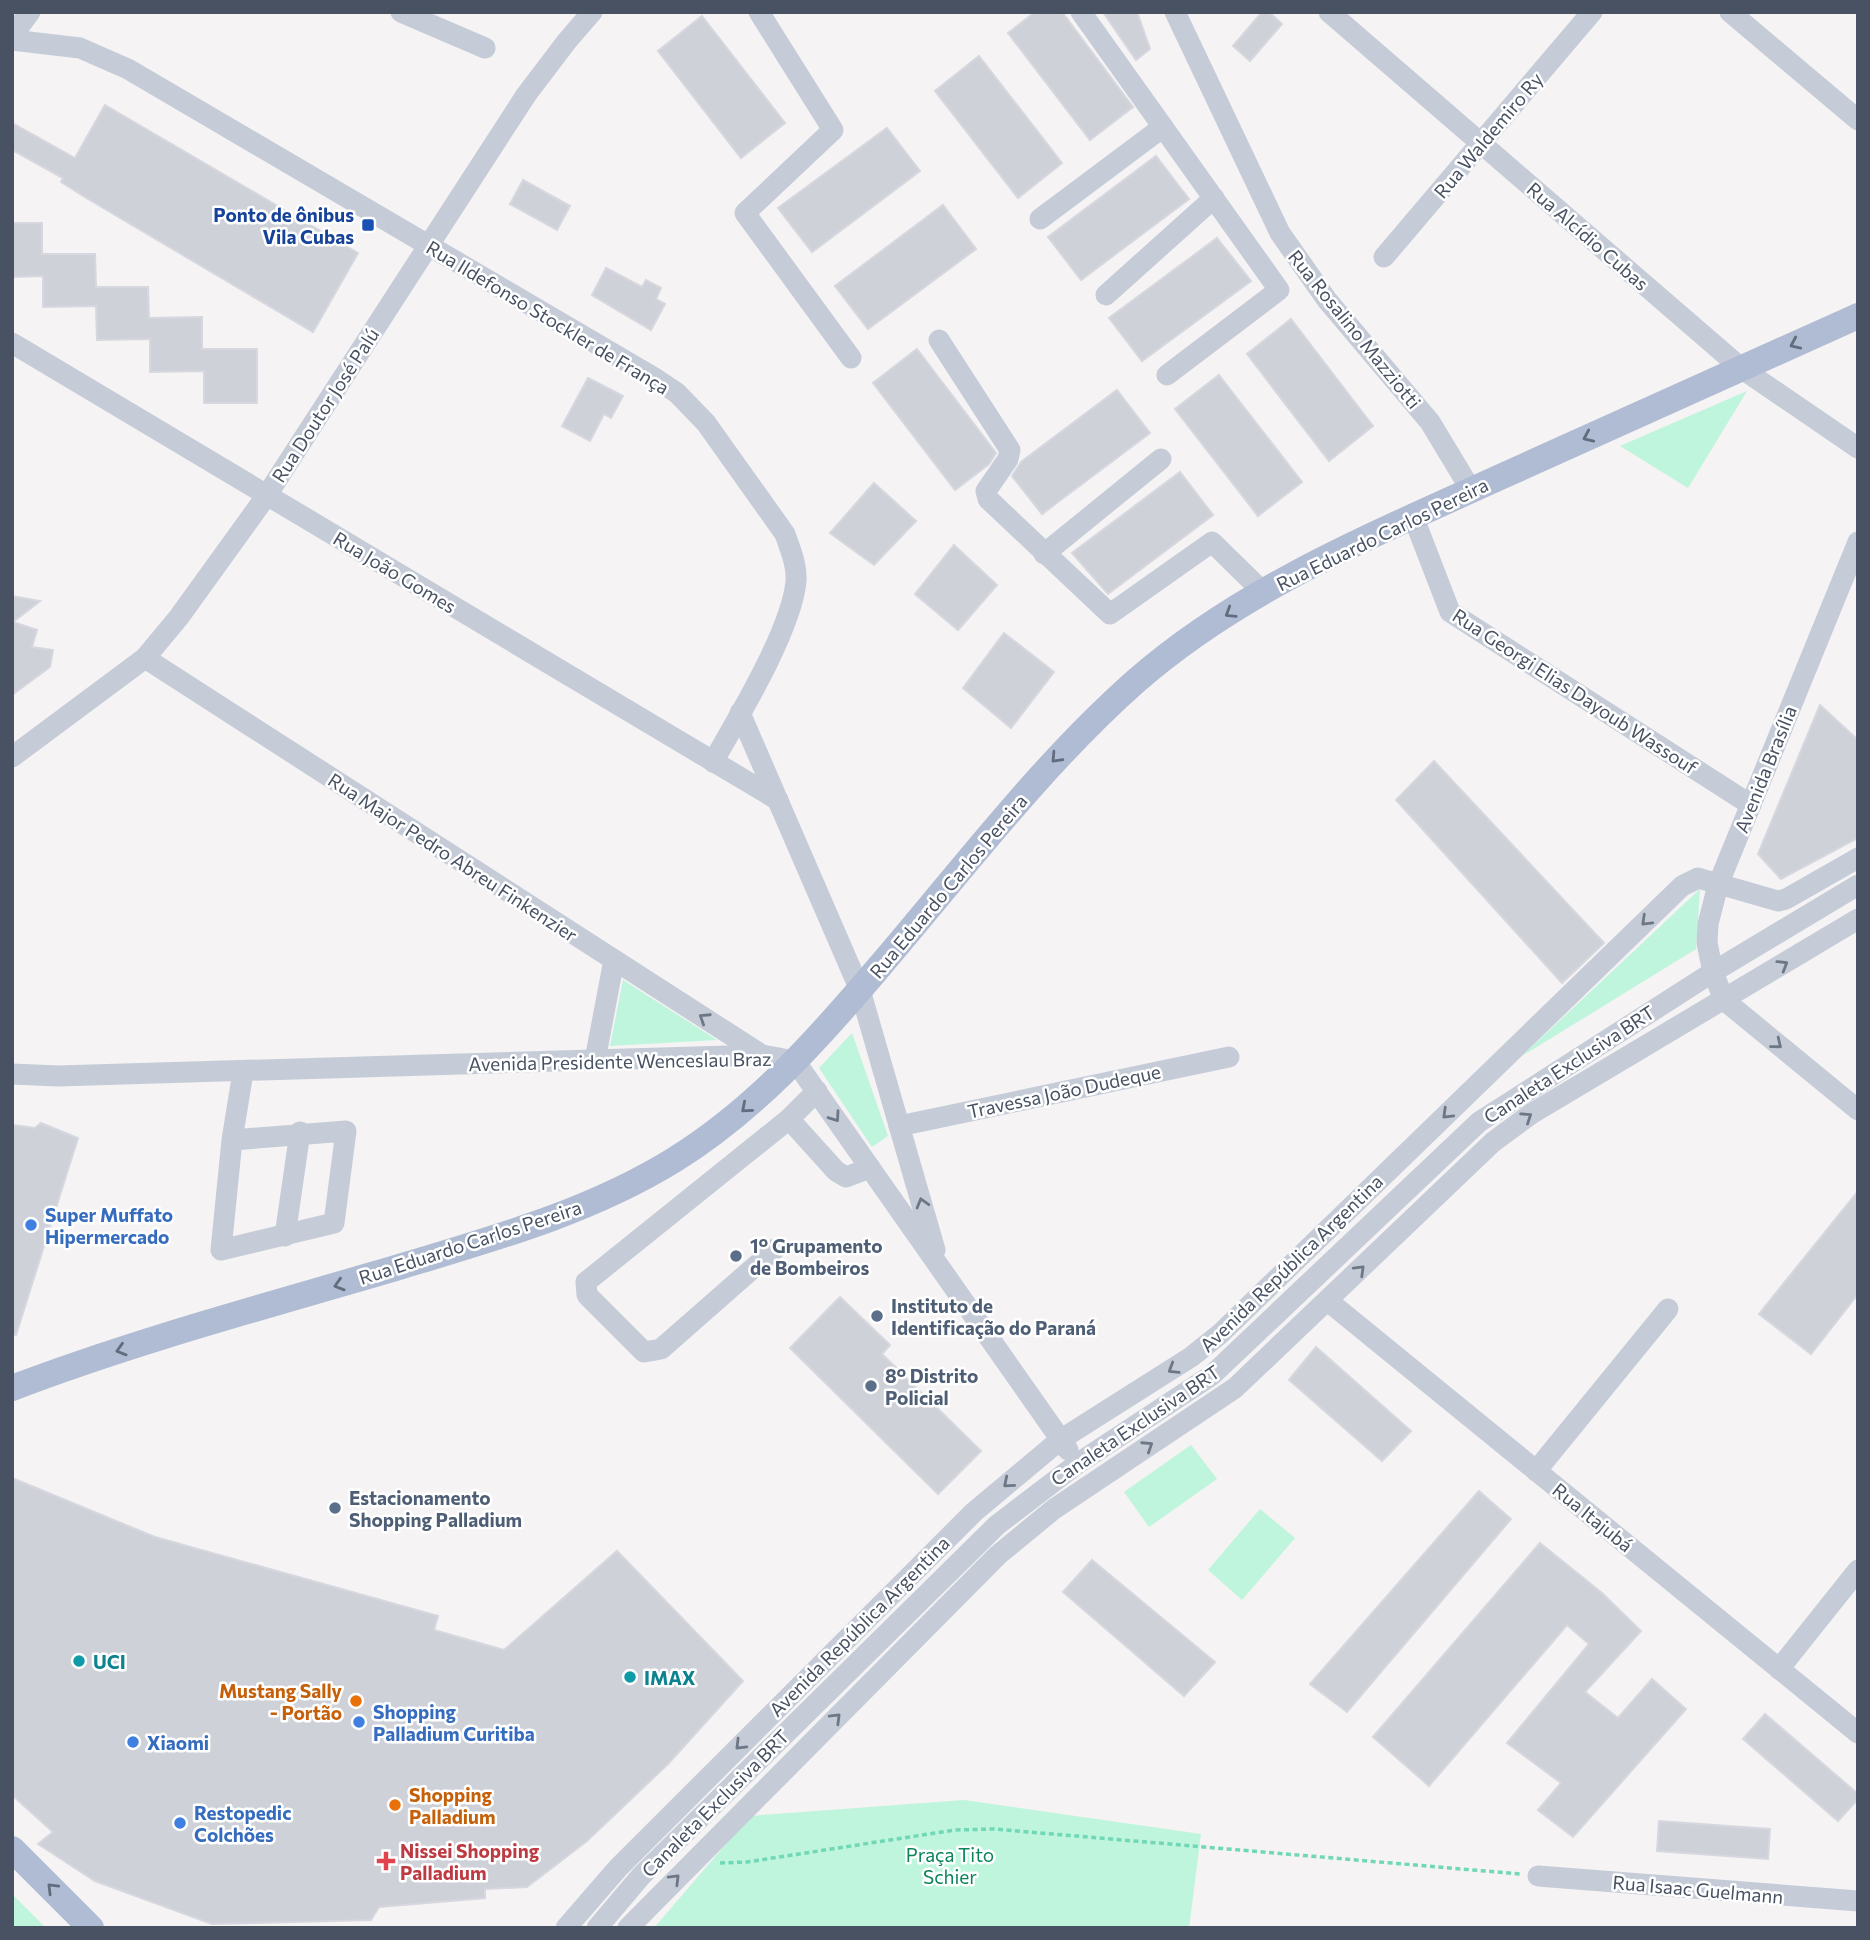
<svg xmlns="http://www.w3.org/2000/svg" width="1870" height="1940" font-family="Commissioner,sans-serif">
	<rect width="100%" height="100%" fill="#f5f3f3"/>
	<g fill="#bef5dc">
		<polygon points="1747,391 1688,488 1620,446"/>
		<polygon points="1700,889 1696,949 1522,1056"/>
		<polygon points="623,980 717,1040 610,1046"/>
		<polygon points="852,1033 888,1136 872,1147 819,1068"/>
		<polygon points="1191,1445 1217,1479 1149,1527 1124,1492"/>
		<polygon points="1260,1509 1295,1538 1242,1600 1208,1570"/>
		<polygon points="964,1800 1201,1834 1189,1928 654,1928 750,1816"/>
		<polygon points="12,1894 46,1928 12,1928"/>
	</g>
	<g fill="#ced1d8" stroke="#d6d7df" stroke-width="2">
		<polygon points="1035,12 1062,12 1133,107 1090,140 1008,33"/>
		<polygon points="1103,12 1137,12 1150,49 1136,60"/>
		<polygon points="1262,12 1269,12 1282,24 1250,61 1233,46"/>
		<polygon points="702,16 785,123 741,158 658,51"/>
		<polygon points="979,56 1062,163 1018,198 935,91"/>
		<polygon points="105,105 358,253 313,332 88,199 61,182 63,178 12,150 12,123 75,158"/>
		<polygon points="887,128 920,171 812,252 778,208"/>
		<polygon points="1156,156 1189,199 1081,280 1048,237"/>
		<polygon points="523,180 570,206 557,230 510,204"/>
		<polygon points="943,205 976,249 868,329 835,286"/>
		<polygon points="12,223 42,223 42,254 95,254 96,287 148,287 149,318 202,317 202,349 257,349 257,403 204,403 204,371 150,372 150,339 97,340 96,306 43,307 43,276 12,277"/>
		<polygon points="1217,238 1251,281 1142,361 1109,318"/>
		<polygon points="606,268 642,287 646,280 661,288 656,299 665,304 651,330 592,295"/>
		<polygon points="1291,319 1373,426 1329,461 1247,354"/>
		<polygon points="917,349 996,453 989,464 955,490 873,383"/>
		<polygon points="1219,375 1302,482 1258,516 1175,409"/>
		<polygon points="588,378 623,396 611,418 604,414 590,441 562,426"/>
		<polygon points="1117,390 1150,433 1042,514 1012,476 1021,462"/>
		<polygon points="1180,472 1213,515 1108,594 1072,553"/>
		<polygon points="874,483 916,521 874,565 830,533"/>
		<polygon points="954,545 997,585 958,630 915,594"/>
		<polygon points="12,596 40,601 13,622 37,630 32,647 53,650 50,667 12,695"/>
		<polygon points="1004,633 1054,672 1011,728 963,688"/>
		<polygon points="1820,705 1858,740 1858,838 1781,879 1758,854"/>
		<polygon points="1434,761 1604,943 1562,983 1396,800"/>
		<polygon points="41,1123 78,1138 16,1335 12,1334 12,1125 35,1128"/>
		<polygon points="1858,1191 1858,1294 1811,1354 1759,1314"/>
		<polygon points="840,1297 890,1345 882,1354 981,1451 938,1494 790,1348"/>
		<polygon points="1316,1347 1411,1431 1382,1461 1289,1380"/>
		<polygon points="12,1478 155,1537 438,1616 434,1630 504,1650 617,1551 743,1681 668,1764 587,1841 527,1887 485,1889 485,1898 379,1907 371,1920 212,1924 95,1881 38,1844 53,1832 12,1795"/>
		<polygon points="1479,1491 1511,1519 1347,1712 1310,1684"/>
		<polygon points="1540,1543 1602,1593 1641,1631 1585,1692 1618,1718 1652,1679 1686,1709 1573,1837 1538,1810 1561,1783 1507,1743 1589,1644 1567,1625 1429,1786 1373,1737"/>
		<polygon points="1092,1560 1215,1662 1184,1696 1063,1592"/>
		<polygon points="1765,1714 1858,1794 1858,1799 1838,1821 1743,1739"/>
		<polygon points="1659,1821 1770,1829 1768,1859 1657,1851"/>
	</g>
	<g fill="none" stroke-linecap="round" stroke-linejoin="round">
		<polyline stroke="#71d8b6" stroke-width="3.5" stroke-dasharray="5 3.5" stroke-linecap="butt" points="720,1863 747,1862 955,1830 994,1829 1520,1874"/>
		<g stroke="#c5ccd8" stroke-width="21">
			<polyline points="401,12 485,48"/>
			<polyline points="759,12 833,130 745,213 851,358"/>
			<polyline points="1081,12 1279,290 1167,375"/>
			<polyline points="1175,12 1280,233 1327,300 1430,422 1471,490"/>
			<polyline points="1329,12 1741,368 1858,448"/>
			<polyline points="1730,12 1858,120"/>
			<polyline points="12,36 30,12"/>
			<path d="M12,40L80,48L128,69L653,377L677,393L706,423L785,534C790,549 797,564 796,581C792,629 738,718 713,762"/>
			<polyline points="1040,219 1163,127"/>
			<polyline points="1384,257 1592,12"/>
			<polyline points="1106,295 1214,198"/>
			<polyline points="939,340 1010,450 1008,459 986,491 988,499 1110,614 1212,542 1263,592"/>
			<polyline points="12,343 778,800"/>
			<polyline points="1413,516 1450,612 1751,805"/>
			<polyline points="1858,542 1718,885 1708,924 1707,943 1713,972 1724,1000 1858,1110"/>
			<polyline points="1044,554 1161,459"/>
			<polyline points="145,658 762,1055"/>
			<polyline points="740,713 860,990 935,1250"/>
			<polyline points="12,757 145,658 179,617 267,495 526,95 567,41 592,12"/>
			<polyline points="595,1060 614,960"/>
			<polyline points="12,1074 58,1076 762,1055 795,1061 1068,1450"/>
			<polyline points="789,1119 836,1171 846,1177 870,1168"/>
			<polyline points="899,1126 1229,1057"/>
			<polyline points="232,1140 346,1131 334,1223 221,1250 232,1140 243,1072"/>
			<polyline points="285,1236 300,1132"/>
			<polyline points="775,1249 661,1349 644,1352 587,1295 586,1282 789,1119 817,1091"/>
			<polyline points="1328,1301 1858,1733"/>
			<polyline points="1536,1471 1668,1309"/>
			<polyline points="1779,1669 1858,1570"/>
			<polyline points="1538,1876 1858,1901"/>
			<polyline points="566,1928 618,1868 974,1512 1060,1440 1191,1357 1220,1334 1682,886 1698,878 1778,901 1786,899 1858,858"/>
			<polyline points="597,1928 641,1876 997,1525 1077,1464 1212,1375 1479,1122 1713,972 1858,885"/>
			<polyline points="628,1928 998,1555 1054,1509 1235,1388 1493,1142 1531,1114 1858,919"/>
		</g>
		<g stroke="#b0bcd4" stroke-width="26">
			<path d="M12,1388C138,1340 270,1305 399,1267C492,1239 590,1212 674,1160C755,1110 819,1038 880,966C963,869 1041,765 1136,681C1241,589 1373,535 1498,478C1618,424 1738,370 1858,316"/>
			<polyline points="12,1849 91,1928"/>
		</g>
	</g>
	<defs><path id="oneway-chevron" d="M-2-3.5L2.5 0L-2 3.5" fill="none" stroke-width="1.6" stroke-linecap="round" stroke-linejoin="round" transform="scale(1.75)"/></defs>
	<g stroke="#626c7f">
		<use href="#oneway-chevron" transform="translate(1795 344) rotate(156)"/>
		<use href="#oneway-chevron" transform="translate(1588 437) rotate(156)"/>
		<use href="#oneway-chevron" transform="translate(1230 613) rotate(148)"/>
		<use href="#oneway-chevron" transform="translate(1056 758) rotate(133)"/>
		<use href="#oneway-chevron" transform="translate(746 1108) rotate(139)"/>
		<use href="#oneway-chevron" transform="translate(339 1285) rotate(163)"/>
		<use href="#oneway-chevron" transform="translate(121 1350) rotate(163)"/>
		<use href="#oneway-chevron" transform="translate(52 1888) rotate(-135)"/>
	</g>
	<g stroke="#6e7786">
		<use href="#oneway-chevron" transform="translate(1646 921) rotate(136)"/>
		<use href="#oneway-chevron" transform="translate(1783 965) rotate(-31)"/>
		<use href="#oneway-chevron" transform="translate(704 1018) rotate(-147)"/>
		<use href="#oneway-chevron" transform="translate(1777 1044) rotate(39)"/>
		<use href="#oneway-chevron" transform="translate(1447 1114) rotate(136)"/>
		<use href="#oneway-chevron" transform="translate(835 1117) rotate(55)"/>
		<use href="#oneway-chevron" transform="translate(1527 1117) rotate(-34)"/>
		<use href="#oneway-chevron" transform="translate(922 1203) rotate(-106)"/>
		<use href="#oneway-chevron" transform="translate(1360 1270) rotate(-44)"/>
		<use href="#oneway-chevron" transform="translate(1173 1369) rotate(148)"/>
		<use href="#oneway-chevron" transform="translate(1148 1446) rotate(-33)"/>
		<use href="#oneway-chevron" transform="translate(1008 1483) rotate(140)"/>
		<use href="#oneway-chevron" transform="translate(836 1718) rotate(-45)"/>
		<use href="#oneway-chevron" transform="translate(740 1745) rotate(135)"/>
		<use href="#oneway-chevron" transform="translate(675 1879) rotate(-45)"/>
	</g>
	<rect fill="#1a4fb4" stroke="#fff" stroke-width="2.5" x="361" y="218" width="14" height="14" rx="3.5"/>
	<g fill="#3f7fe0" stroke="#fff" stroke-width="2.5">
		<circle cx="31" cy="1225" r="7"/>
		<circle cx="359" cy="1722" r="7"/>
		<circle cx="133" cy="1742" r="7"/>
		<circle cx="180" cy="1823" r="7"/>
	</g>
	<g fill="#5c6f8a" stroke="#fff" stroke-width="2.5">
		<circle cx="736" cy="1256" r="7"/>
		<circle cx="877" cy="1316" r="7"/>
		<circle cx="871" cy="1386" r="7"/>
		<circle cx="335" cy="1508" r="7"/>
	</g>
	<g fill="#0f9aa8" stroke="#fff" stroke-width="2.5">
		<circle cx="79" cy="1661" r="7"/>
		<circle cx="630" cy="1677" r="7"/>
	</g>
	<g fill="#e8710a" stroke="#fff" stroke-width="2.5">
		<circle cx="356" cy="1701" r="7"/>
		<circle cx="395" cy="1805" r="7"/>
	</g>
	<path fill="#e0444e" stroke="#fff" stroke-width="2.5" d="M382.5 1850.5h7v7h7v7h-7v7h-7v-7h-7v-7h7z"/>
	<g text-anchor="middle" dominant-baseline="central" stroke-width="5" stroke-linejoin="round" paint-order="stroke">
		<g font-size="19" fill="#485263" stroke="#fff">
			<text transform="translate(1488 135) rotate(-50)">Rua Waldemiro Ry</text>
			<text transform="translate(1588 236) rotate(41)">Rua Alcídio Cubas</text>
			<text transform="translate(548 317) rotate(31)">Rua Ildefonso Stockler de França</text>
			<text transform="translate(1355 329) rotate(51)">Rua Rosalino Mazziotti</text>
			<text transform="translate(325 405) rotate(-57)">Rua Doutor José Palú</text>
			<text transform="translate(1382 534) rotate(-26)">Rua Eduardo Carlos Pereira</text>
			<text transform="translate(395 572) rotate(31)">Rua João Gomes</text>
			<text transform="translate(1575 691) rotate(33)">Rua Georgi Elias Dayoub Wassouf</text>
			<text transform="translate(1765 769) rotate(-68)">Avenida Brasília</text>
			<text transform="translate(453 857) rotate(33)">Rua Major Pedro Abreu Finkenzier</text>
			<text transform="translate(948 886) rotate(-50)">Rua Eduardo Carlos Pereira</text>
			<text transform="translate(620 1061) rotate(-1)">Avenida Presidente Wenceslau Braz</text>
			<text transform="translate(1569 1064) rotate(-33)">Canaleta Exclusiva BRT</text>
			<text transform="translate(1064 1091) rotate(-12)">Travessa João Dudeque</text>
			<text transform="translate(470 1242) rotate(-18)">Rua Eduardo Carlos Pereira</text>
			<text transform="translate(1291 1263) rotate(-44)">Avenida República Argentina</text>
			<text transform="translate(1135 1425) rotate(-34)">Canaleta Exclusiva BRT</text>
			<text transform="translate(1593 1517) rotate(39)">Rua Itajubá</text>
			<text transform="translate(859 1626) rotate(-45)">Avenida República Argentina</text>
			<text transform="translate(715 1803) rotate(-45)">Canaleta Exclusiva BRT</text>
			<text transform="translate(1698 1889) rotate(5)">Rua Isaac Guelmann</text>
		</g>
		<g font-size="19" font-weight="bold" fill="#164399" stroke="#fff" text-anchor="end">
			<text x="354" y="214">Ponto de ônibus<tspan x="354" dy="22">Vila Cubas</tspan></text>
		</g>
		<g font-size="19" font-weight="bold" fill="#366cbe" stroke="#fff" text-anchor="start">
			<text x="45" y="1214">Super Muffato<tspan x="45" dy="22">Hipermercado</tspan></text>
			<text x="373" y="1711">Shopping<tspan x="373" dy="22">Palladium Curitiba</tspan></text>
			<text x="147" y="1742">Xiaomi</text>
			<text x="194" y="1812">Restopedic<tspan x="194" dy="22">Colchões</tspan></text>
		</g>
		<g font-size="19" font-weight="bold" fill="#4e5e75" stroke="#fff" text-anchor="start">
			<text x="750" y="1245">1° Grupamento<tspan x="750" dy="22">de Bombeiros</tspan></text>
			<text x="891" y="1305">Instituto de<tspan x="891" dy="22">Identificação do Paraná</tspan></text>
			<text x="885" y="1375">8° Distrito<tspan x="885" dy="22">Policial</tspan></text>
			<text x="349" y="1497">Estacionamento<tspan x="349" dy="22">Shopping Palladium</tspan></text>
		</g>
		<g font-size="19" font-weight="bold" fill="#0d838f" stroke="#fff" text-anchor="start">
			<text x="93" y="1661">UCI</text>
			<text x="644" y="1677">IMAX</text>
		</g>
		<g font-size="19" font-weight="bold" fill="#c56008" stroke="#fff" text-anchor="end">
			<text x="342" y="1690">Mustang Sally<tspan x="342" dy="22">- Portão</tspan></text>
			<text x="409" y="1794" text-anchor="start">Shopping<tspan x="409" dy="22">Palladium</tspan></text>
		</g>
		<g font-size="19" font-weight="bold" fill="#be3a42" stroke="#fff" text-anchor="start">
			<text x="400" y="1850">Nissei Shopping<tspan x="400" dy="22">Palladium</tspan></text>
		</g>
		<g font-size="19" fill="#0c845b" stroke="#fff">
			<text x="950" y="1854">Praça Tito<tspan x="950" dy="22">Schier</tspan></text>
		</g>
	</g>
	<rect width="1870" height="1940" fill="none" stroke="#485263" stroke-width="28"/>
</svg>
